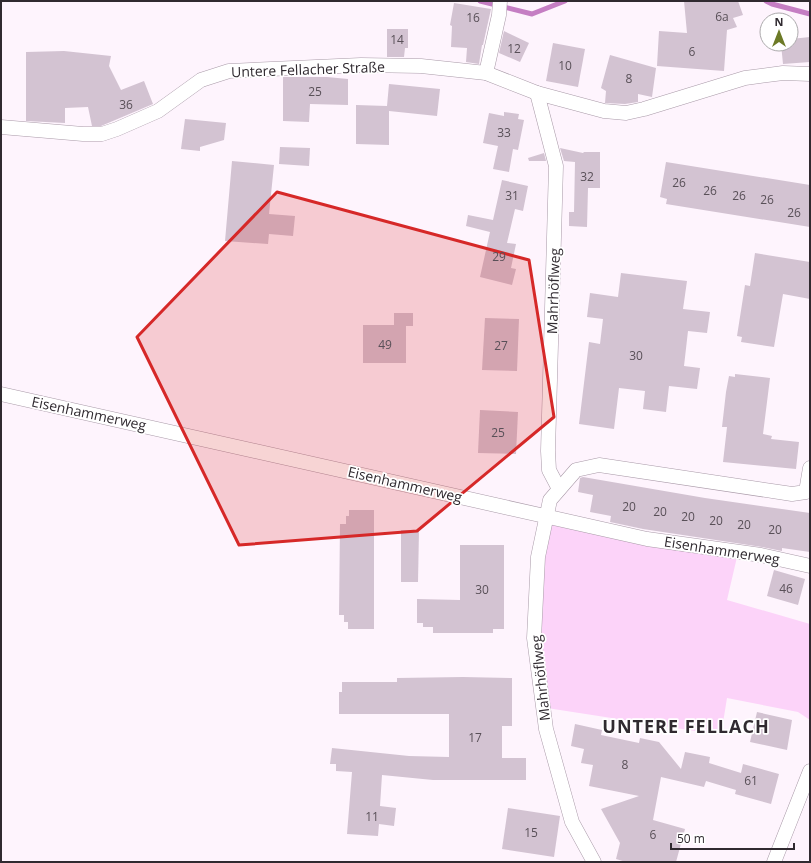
<svg xmlns="http://www.w3.org/2000/svg" width="811" height="863" font-family="'Open Sans',sans-serif">
	<rect width="100%" height="100%" fill="#fef4fd"/>
	<polygon fill="#fcd3f9" points="551,522 638,544 737,557 727,600 810,624 810,720 798,712 727,698 721,735 547,708 538,638 543,558"/>
	<g fill="none" stroke-linecap="round" stroke-linejoin="round">
		<g stroke="#c57ec3" stroke-width="5">
			<polyline points="480,1 532,14 565,1"/>
			<polyline points="766,1 772,4 810,14"/>
		</g>
	</g>
	<g fill="#d3c3d2">
		<polygon points="684,1 738,1 743,15 733,18 737,27 727,30 724,71 657,66 659,31 687,33"/>
		<polygon points="454,3 491,9 483,45 482,45 479,64 466,62 467,48 451,47 452,26 450,25"/>
		<polygon points="387,29 408,29 408,48 405,48 404,57 387,57"/>
		<polygon points="504,31 529,43 520,62 499,53"/>
		<polygon points="810,37 810,62 783,64 781,44 791,44 791,39"/>
		<polygon points="553,43 585,49 578,87 546,81"/>
		<polygon points="64,51 111,56 109,66 121,90 144,81 153,104 101,126 92,126 88,107 65,108 65,123 26,121 26,52"/>
		<polygon points="610,55 656,68 652,97 638,94 638,102 625,104 605,103 606,91 601,88"/>
		<polygon points="283,77 327,77 348,79 348,105 310,104 309,122 283,121"/>
		<polygon points="389,84 440,89 437,116 389,111 389,145 356,144 356,105 387,106"/>
		<polygon points="504,112 519,114 518,119 524,120 518,150 513,149 509,172 493,169 498,146 483,143 489,113 504,116"/>
		<polygon points="185,119 226,123 224,140 200,147 200,151 181,149"/>
		<polygon points="280,147 310,148 309,166 279,164"/>
		<polygon points="560,148 583,153 584,152 600,152 600,188 588,188 587,227 569,226 569,212 574,212 575,162 564,161"/>
		<polygon points="544,153 546,161 529,161 528,158"/>
		<polygon points="232,161 274,165 269,214 295,216 293,236 269,234 268,244 225,241"/>
		<polygon points="666,162 810,185 810,227 666,204 667,199 660,197"/>
		<polygon points="502,180 528,186 523,211 515,209 507,243 516,244 511,268 516,269 512,285 480,277 490,232 466,226 468,215 493,220"/>
		<polygon points="755,253 810,262 810,299 783,294 774,347 741,342 742,337 737,336 745,285 750,286"/>
		<polygon points="621,273 687,281 683,309 710,312 707,333 688,331 684,366 700,368 697,389 669,386 666,412 643,409 645,391 619,388 614,429 579,424 589,342 600,344 603,319 587,317 590,293 618,297"/>
		<polygon points="394,313 413,313 413,326 406,326 406,363 363,363 363,325 394,325"/>
		<polygon points="485,318 519,319 517,371 482,370"/>
		<polygon points="735,374 770,378 763,434 772,436 771,439 799,442 796,469 723,462 727,427 722,427 726,392 729,376 735,377"/>
		<polygon points="480,410 518,412 516,454 478,453"/>
		<polygon points="583,477 705,498 810,513 810,552 782,548 782,551 762,547 643,529 610,522 611,516 590,512 593,495 578,492 580,478"/>
		<polygon points="349,510 374,510 374,629 348,629 348,622 344,622 344,615 339,615 340,524 346,524 346,516 349,516"/>
		<polygon points="401,530 419,530 418,582 401,582"/>
		<polygon points="460,545 504,545 504,629 493,629 493,633 433,633 433,627 423,627 423,623 417,623 417,599 460,600"/>
		<polygon points="774,570 805,579 798,605 767,596"/>
		<polygon points="463,677 512,678 512,726 502,726 502,758 526,758 526,780 433,780 382,775 380,806 396,808 394,826 379,824 378,836 347,834 352,772 336,771 336,764 330,764 332,748 409,756 449,757 449,714 339,714 339,692 342,692 342,682 397,682 397,678"/>
		<polygon points="757,712 792,720 787,750 750,742"/>
		<polygon points="575,724 602,730 601,735 639,743 640,738 659,742 681,769 685,752 710,757 709,763 741,773 743,764 779,774 771,804 735,794 736,790 706,781 704,787 661,777 653,820 685,829 676,862 626,862 616,859 620,843 601,809 639,796 589,786 593,765 581,763 584,749 571,746"/>
		<polygon points="508,808 560,816 554,857 502,849"/>
	</g>
	<g fill="none" stroke-linecap="round" stroke-linejoin="round">
		<g stroke="#a99aa8" stroke-width="15">
			<g id="minor">
				<polyline points="486,73 499,15 500,1"/>
				<polyline points="537,93 556,166 548,451 549,470 559,489"/>
				<polyline points="1,127 83,134 102,134 117,129 158,111 201,80 229,71 361,65 421,66 486,73 537,93 604,111 626,113 644,109 745,78 783,73 810,74"/>
				<polyline points="1,394 647,539 761,555 810,566"/>
				<polyline points="594,862 572,822 546,729 534,638 538,557 550,500 576,470 599,465 792,494 806,492 810,468"/>
				<polyline points="774,862 810,771"/>
			</g>
		</g>
		<use href="#minor" stroke="#fff" stroke-width="14"/>
	</g>
	<path fill="#d62828" fill-opacity="0.2" stroke="#d62828" stroke-width="3" stroke-linejoin="round" d="M277,192L529,260L554,417L417,531L239,545L137,337Z"/>
	<g text-anchor="middle" dominant-baseline="central" stroke-width="3.5" stroke-linejoin="round" paint-order="stroke">
		<g font-size="12" fill="#595058">
			<text x="722" y="16">6a</text>
			<text x="473" y="17">16</text>
			<text x="397" y="39">14</text>
			<text x="514" y="48">12</text>
			<text x="692" y="51">6</text>
			<text x="565" y="65">10</text>
			<text x="629" y="78">8</text>
			<text x="315" y="91">25</text>
			<text x="126" y="104">36</text>
			<text x="504" y="132">33</text>
			<text x="587" y="176">32</text>
			<text x="679" y="182">26</text>
			<text x="710" y="190">26</text>
			<text x="512" y="195">31</text>
			<text x="739" y="195">26</text>
			<text x="767" y="199">26</text>
			<text x="794" y="212">26</text>
			<text x="499" y="256">29</text>
			<text x="385" y="344">49</text>
			<text x="501" y="345">27</text>
			<text x="636" y="355">30</text>
			<text x="498" y="432">25</text>
			<text x="629" y="506">20</text>
			<text x="660" y="511">20</text>
			<text x="688" y="516">20</text>
			<text x="716" y="520">20</text>
			<text x="744" y="524">20</text>
			<text x="775" y="529">20</text>
			<text x="786" y="588">46</text>
			<text x="482" y="589">30</text>
			<text x="475" y="737">17</text>
			<text x="625" y="764">8</text>
			<text x="751" y="780">61</text>
			<text x="372" y="816">11</text>
			<text x="531" y="832">15</text>
			<text x="653" y="834">6</text>
		</g>
		<g font-size="14" fill="#302a30" stroke="#fff">
			<text transform="translate(308 69) rotate(-2)">Untere Fellacher Straße</text>
			<text transform="translate(553 291) rotate(-88)">Mahrhöflweg</text>
			<text transform="translate(89 413) rotate(12)">Eisenhammerweg</text>
			<text transform="translate(405 484) rotate(13)">Eisenhammerweg</text>
			<text transform="translate(722 550) rotate(9)">Eisenhammerweg</text>
			<text transform="translate(540 678) rotate(-96)">Mahrhöflweg</text>
		</g>
		<g font-size="18" font-weight="bold" letter-spacing="1" fill="#302a30" stroke="#fff">
			<text x="686" y="726">UNTERE FELLACH</text>
		</g>
	</g>
	<rect width="811" height="863" fill="none" stroke="#302a30" stroke-width="4"/>
	<g transform="translate(779 32)"><circle r="19" fill="#ffffff" stroke="#acaaac"/>
	<path d="M0-3L7 15L0 10L-7 15Z" fill="#6c7a26"/>
	<text y="-6" font-size="11" font-weight="bold" text-anchor="middle" fill="#302a30">N</text>
	</g>
	<path d="M671 843v6h123v-6" fill="none" stroke="#302a30" stroke-width="2"/>
	<text x="677" y="843" font-size="12" fill="#302a30" stroke="#ffffff" stroke-width="3" paint-order="stroke">50 m</text>
</svg>
